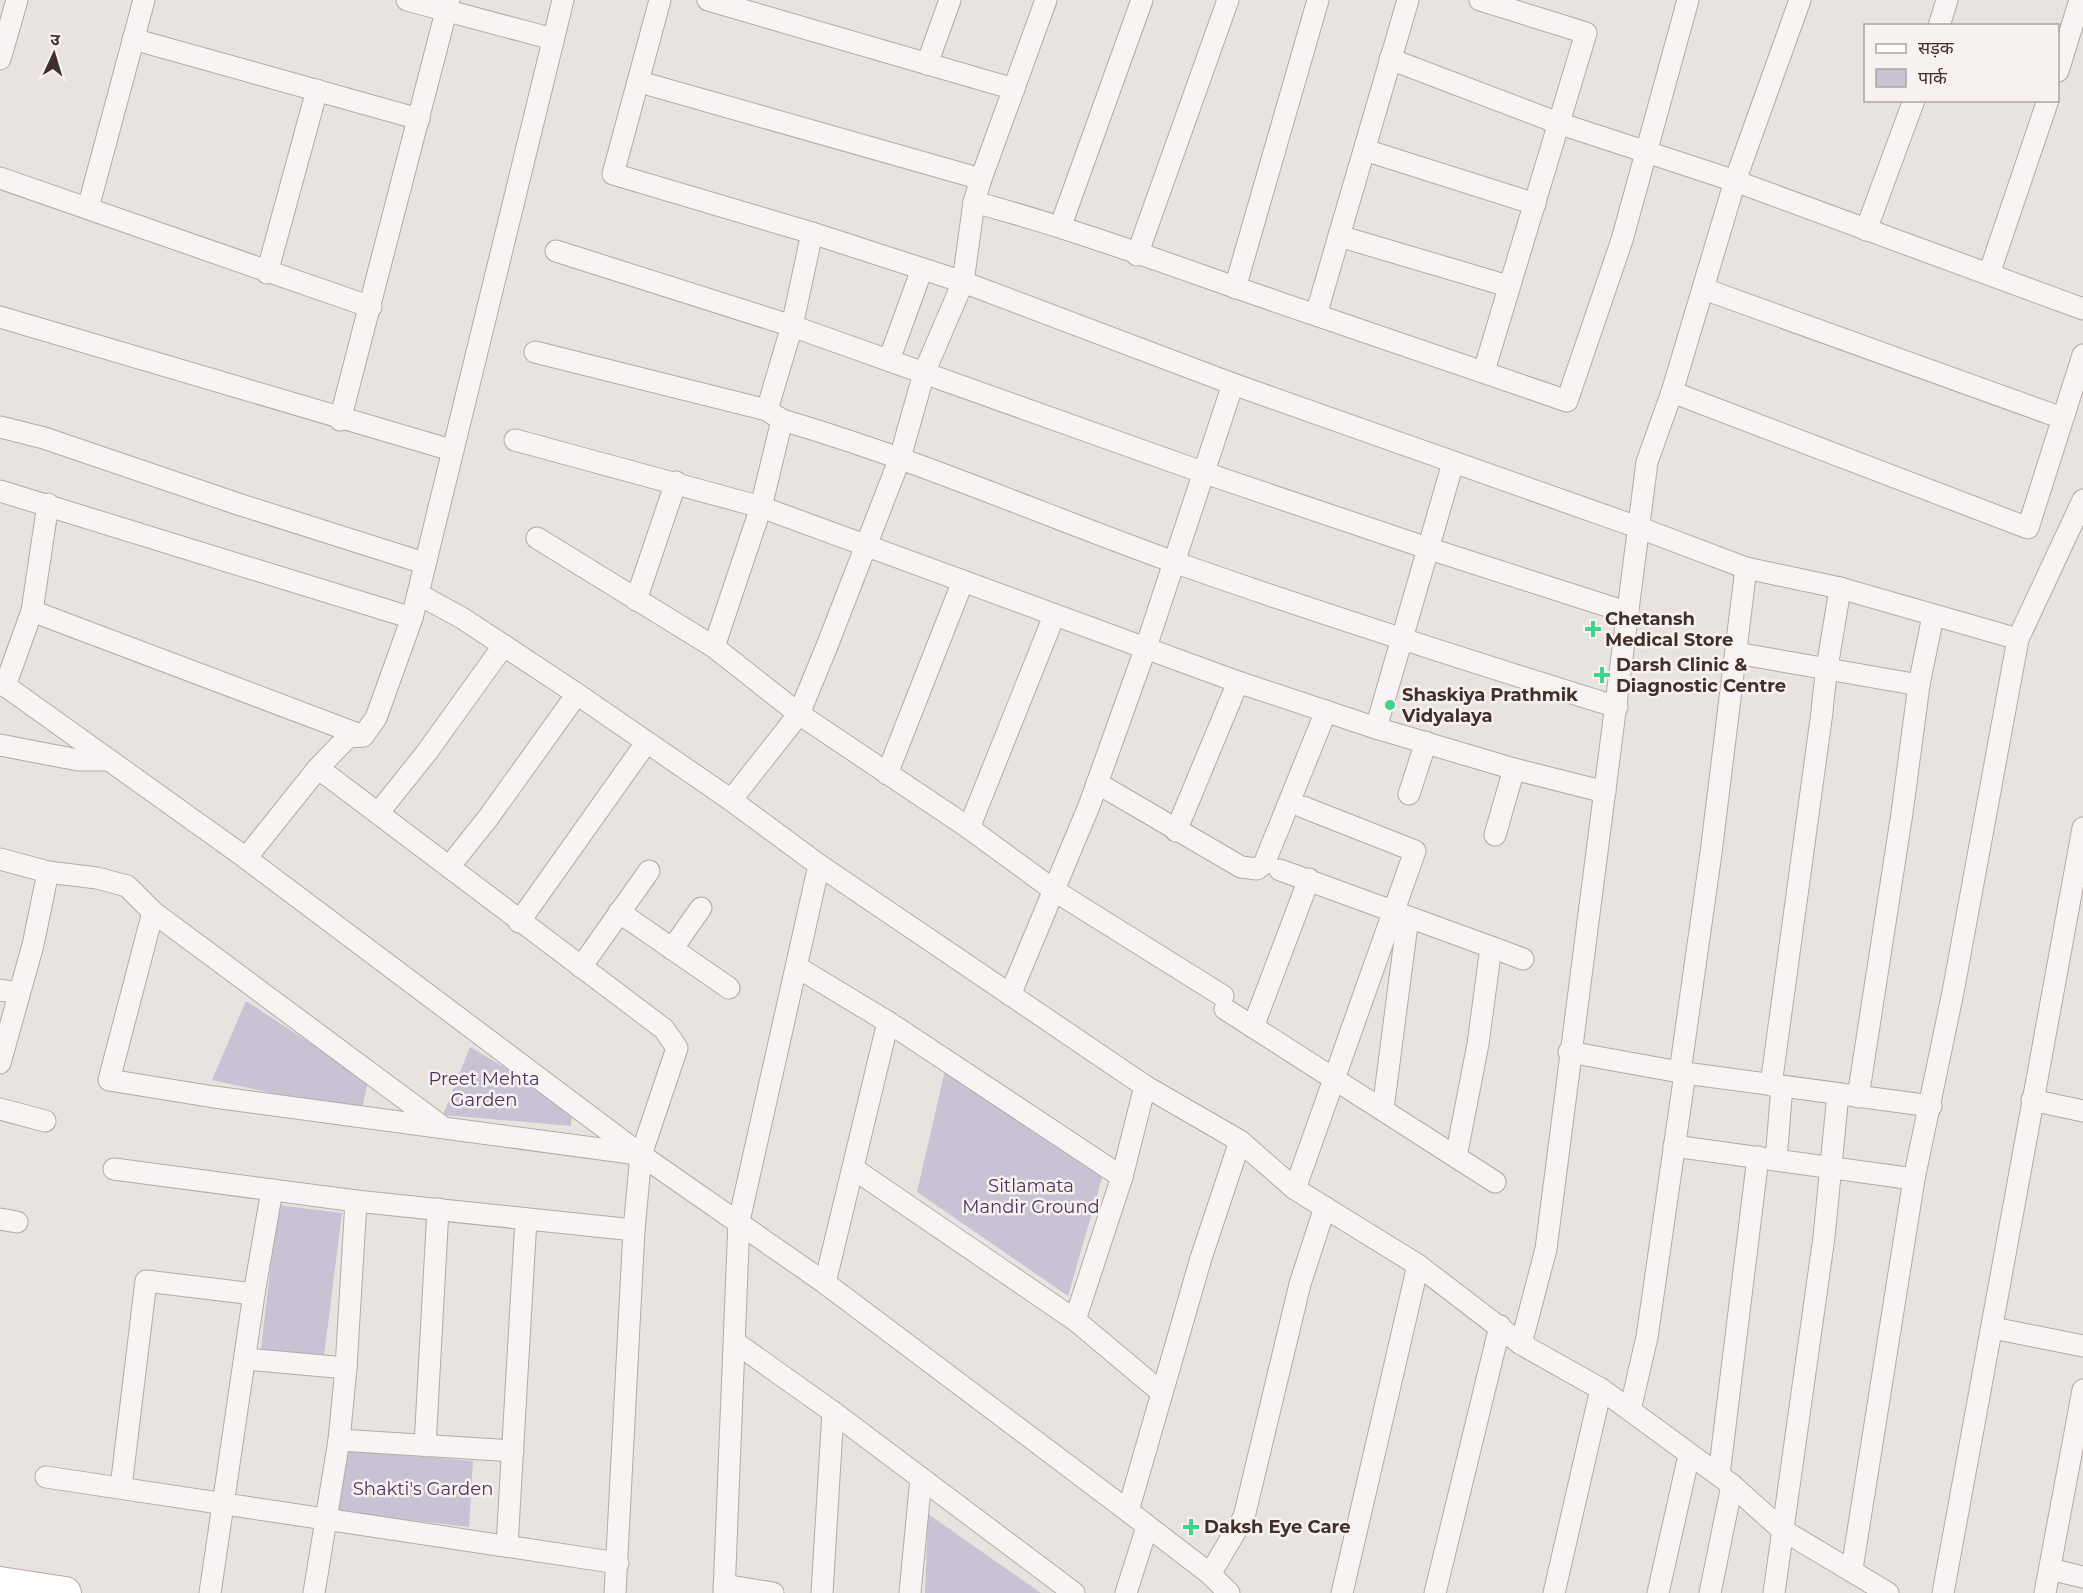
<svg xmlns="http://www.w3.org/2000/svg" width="2083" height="1593" font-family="Montserrat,'Noto Sans Devanagari',sans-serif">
	<rect width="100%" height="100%" fill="#e9e3e0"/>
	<g fill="#c9c1d4">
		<polygon points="246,1001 368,1081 361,1113 212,1080"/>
		<polygon points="470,1047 572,1107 571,1126 443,1115"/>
		<polygon points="946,1066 1104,1171 1068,1296 917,1192"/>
		<polygon points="278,1205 342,1213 323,1364 260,1356"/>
		<polygon points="345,1450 473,1461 469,1527 337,1512"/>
		<polygon points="928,1514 1041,1593 925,1593"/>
	</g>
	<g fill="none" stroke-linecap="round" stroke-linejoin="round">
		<g stroke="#b3aaa5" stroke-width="23">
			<g id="street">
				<polyline points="407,0 553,39"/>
				<polyline points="660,0 613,174 812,233 963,282 1233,384 1640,528 1746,568 1840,588 2018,639"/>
				<polyline points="708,0 1014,89"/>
				<polyline points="1408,0 1339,236 1508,286"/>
				<polyline points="1480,0 1586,33 1484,371"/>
				<polyline points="1939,26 1947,0"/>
				<polyline points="133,39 419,119"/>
				<polyline points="0,59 17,0"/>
				<polyline points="1390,59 1558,123 1735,181 2083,309"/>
				<polyline points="927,64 950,0"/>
				<polyline points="2058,71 2080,0"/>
				<polyline points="640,82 981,179"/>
				<polyline points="1365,150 1535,204"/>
				<polyline points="0,178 371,307"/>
				<path d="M974,202C1090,233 1202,277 1316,315"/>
				<polyline points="88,208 144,0"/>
				<polyline points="1061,225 1142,0"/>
				<polyline points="1866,230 1914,100"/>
				<polyline points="1339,236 1316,315 1567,401 1622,240 1688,0"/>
				<polyline points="556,251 792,326 1202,472 1427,548 1629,613"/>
				<polyline points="1137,255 1228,0"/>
				<polyline points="267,273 317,90"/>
				<polyline points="1989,274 2048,100"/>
				<polyline points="1235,288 1318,0"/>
				<polyline points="1704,289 2062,418"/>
				<polyline points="0,317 451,450"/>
				<path d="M535,352L767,410L782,420C916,459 1043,515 1174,562C1321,614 1469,661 1617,707"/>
				<polyline points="889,360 922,269"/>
				<polyline points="1672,392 2028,528 2083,355"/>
				<polyline points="767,410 792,326 812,233"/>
				<polyline points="340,420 449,0"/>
				<polyline points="0,427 44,438 238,504 424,563"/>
				<polyline points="515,440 761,507 1238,682 1376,728 1514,769 1605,792"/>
				<polyline points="0,491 412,618 563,0"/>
				<polyline points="48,504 32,611 363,736"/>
				<polyline points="537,538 714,647 799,714 969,828 1055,891 1223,996"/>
				<polyline points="418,594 462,618 577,694 731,800 819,865 1145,1086 1240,1141 1295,1189 1418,1265 1521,1344 1601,1389 1732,1485 1781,1529 1888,1593"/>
				<polyline points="636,600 676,482"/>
				<polyline points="714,647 761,507 782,420"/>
				<polyline points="1736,653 1919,685"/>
				<polyline points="0,682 246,858 641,1155 825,1283 1128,1511 1210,1574 1229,1593"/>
				<polyline points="5,686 32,611"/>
				<polyline points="1376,728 1453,463"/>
				<polyline points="0,745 78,760 109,760"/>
				<polyline points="318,768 664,1029 677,1048 641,1155 634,1230 615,1593"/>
				<polyline points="887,774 963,581"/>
				<polyline points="1097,783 1241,867 1257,869 1264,864 1326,711"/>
				<polyline points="1409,794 1426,742"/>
				<polyline points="731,800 799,714 827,646 900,458 924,373 963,282 974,202 981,179 1046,0"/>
				<polyline points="379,812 427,752 504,645"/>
				<polyline points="969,828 1054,616"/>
				<polyline points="1176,831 1238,682"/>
				<polyline points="1495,835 1514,769"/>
				<polyline points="246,858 318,768 348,737 363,736 376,718 412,618"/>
				<polyline points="0,859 48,872 97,878 127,886 153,912 440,1125"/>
				<polyline points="449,867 488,818 577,694"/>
				<polyline points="153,912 109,1080 214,1097 638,1154"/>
				<polyline points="619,912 729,988"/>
				<polyline points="519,922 646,743"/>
				<polyline points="1491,947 1523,959"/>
				<polyline points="672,949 701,908"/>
				<polyline points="581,967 649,871"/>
				<polyline points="797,967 888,1022 1122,1177"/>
				<polyline points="0,990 19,993"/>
				<polyline points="1010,995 1089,806 1146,647 1233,384"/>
				<polyline points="1225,1009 1456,1157 1478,1044 1491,947 1280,870"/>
				<polyline points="1253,1027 1309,879"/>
				<polyline points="1569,1052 1685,1073 1931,1106"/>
				<polyline points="0,1063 33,945 48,872"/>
				<polyline points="1680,1072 1711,853 1746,568"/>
				<path d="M1771,1085L1822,712C1825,670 1834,630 1840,588"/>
				<polyline points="1858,1097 1902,813 1919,685 1933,616"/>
				<polyline points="2032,1100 2083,1111"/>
				<polyline points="0,1109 45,1121"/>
				<polyline points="1383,1109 1408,917"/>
				<polyline points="1674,1146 1914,1179"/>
				<polyline points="1456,1157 1495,1182"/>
				<polyline points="1776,1160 1782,1086"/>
				<polyline points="114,1169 356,1201 634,1230"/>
				<polyline points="854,1169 1075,1320 1161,1392"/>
				<polyline points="1295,1189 1415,851 1303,807"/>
				<polyline points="0,1219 17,1222"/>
				<polyline points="825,1283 888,1022"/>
				<polyline points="1075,1320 1122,1177 1145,1086"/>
				<polyline points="1993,1328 2083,1346"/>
				<polyline points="736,1343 833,1412 1074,1593"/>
				<polyline points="1521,1344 1546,1249 1647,462 1672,392 1735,181 1800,0"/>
				<polyline points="245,1359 346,1368"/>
				<polyline points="1630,1410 1647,1337 1685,1073"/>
				<polyline points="339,1440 513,1451"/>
				<polyline points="425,1446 438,1209"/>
				<polyline points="1719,1475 1758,1157"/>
				<polyline points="46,1477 618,1563"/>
				<polyline points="121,1487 146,1281 254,1294"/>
				<polyline points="1128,1511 1201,1258 1240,1141"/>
				<polyline points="507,1546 526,1219"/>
				<polyline points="1852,1569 1914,1179 1953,992 2018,639 2083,500"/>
				<polyline points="2050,1569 2083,1577"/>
				<polyline points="1210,1574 1244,1517 1300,1284 1325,1207"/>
				<polyline points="724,1585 773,1593"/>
				<polyline points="210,1593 254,1294 272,1190"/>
				<polyline points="314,1593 339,1440 346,1368 356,1201"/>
				<polyline points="724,1593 739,1221 819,865"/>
				<polyline points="822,1593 833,1412"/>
				<polyline points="910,1593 921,1478"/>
				<polyline points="1126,1593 1147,1527"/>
				<polyline points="1342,1593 1418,1265"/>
				<polyline points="1435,1593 1500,1326"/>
				<polyline points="1554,1593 1601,1389"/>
				<polyline points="1658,1593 1689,1455"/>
				<polyline points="1710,1593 1732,1485"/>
				<polyline points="1774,1593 1824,1237 1838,1094"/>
				<polyline points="1943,1593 2083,828"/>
				<polyline points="2045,1593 2083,1390"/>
			</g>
		</g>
		<g stroke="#b3aaa5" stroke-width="34">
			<polyline id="secondary" points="0,1583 65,1593"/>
		</g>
		<use href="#street" stroke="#f8f4f3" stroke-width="21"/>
		<use href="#secondary" stroke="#fff" stroke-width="32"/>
	</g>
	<g fill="#41d38d" stroke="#f7f1f0" stroke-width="2">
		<path d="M1590 620h6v6h6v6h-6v6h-6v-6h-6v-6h6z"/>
		<path d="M1599 666h6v6h6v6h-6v6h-6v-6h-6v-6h6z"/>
		<circle cx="1390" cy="705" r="6"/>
		<path d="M1188 1518h6v6h6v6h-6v6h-6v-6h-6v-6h6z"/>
	</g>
	<g text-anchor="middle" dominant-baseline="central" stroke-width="5" stroke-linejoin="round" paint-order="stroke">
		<g font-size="18" font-weight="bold" fill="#413028" stroke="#f7f1f0" text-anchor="start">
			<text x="1605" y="619">Chetansh<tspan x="1605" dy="21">Medical Store</tspan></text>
			<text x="1616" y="665">Darsh Clinic &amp;<tspan x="1616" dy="21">Diagnostic Centre</tspan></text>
			<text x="1402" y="695">Shaskiya Prathmik<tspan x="1402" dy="21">Vidyalaya</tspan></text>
			<text x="1204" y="1527">Daksh Eye Care</text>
		</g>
		<g font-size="18" fill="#49355e" stroke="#f7f1f0">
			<text x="484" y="1079">Preet Mehta<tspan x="484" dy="21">Garden</tspan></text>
			<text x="1031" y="1186">Sitlamata<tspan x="1031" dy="21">Mandir Ground</tspan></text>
			<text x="423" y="1489">Shakti's Garden</text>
		</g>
	</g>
	<rect x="1864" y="24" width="195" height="78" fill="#f7f1f0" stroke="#aea4a0" stroke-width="1.5"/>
	<rect x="1876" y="44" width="30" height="9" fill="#ffffff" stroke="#aea4a0" stroke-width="1.5"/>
	<text x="1918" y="54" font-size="18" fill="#413028">सड़क</text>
	<rect x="1876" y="69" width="30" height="18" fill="#c9c1d4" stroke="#aea4a0" stroke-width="1.5"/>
	<text x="1918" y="84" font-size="18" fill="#413028">पार्क</text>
	<g transform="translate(54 54) rotate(4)" stroke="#f7f1f0" stroke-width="4.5" paint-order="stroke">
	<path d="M0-4.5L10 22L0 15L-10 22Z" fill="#413028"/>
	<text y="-9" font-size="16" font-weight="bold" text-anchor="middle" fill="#413028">उ</text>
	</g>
</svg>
